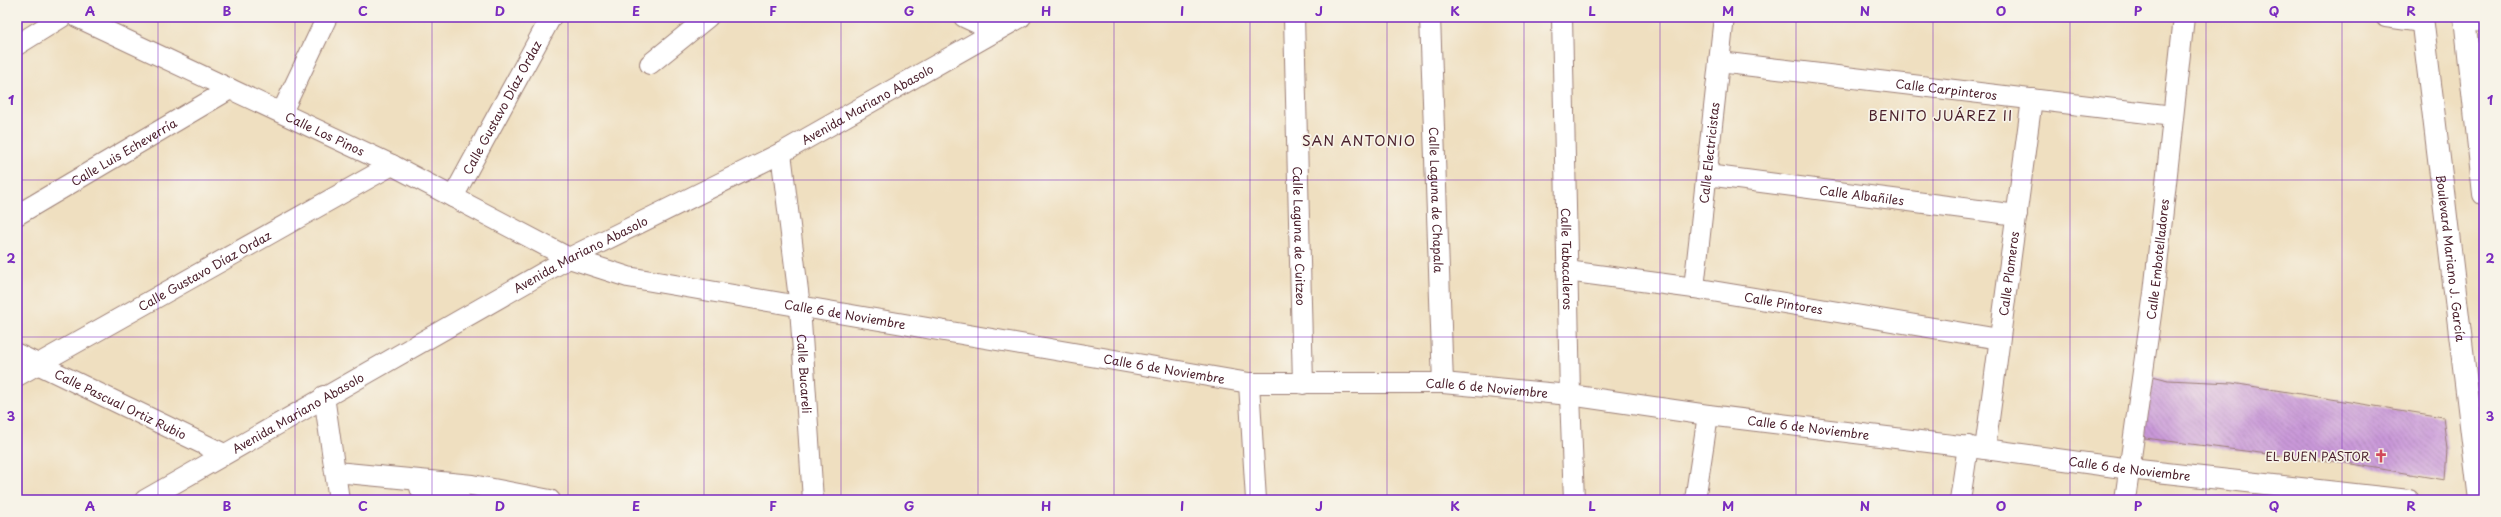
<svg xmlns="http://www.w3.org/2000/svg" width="2501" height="517" font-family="'Playpen Sans',sans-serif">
	<defs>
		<pattern id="building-back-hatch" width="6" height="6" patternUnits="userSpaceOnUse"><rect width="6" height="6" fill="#c999d9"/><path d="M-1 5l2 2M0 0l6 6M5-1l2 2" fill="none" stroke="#a57cb0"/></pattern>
	</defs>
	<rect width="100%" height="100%" fill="#f7f3e8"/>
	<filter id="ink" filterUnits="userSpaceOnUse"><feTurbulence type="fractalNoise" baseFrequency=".025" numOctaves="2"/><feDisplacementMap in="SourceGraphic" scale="8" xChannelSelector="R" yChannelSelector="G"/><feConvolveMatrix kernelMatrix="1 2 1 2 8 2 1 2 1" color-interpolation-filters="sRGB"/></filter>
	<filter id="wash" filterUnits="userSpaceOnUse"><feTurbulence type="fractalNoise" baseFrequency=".012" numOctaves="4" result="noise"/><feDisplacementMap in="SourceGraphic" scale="16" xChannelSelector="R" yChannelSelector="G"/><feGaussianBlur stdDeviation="0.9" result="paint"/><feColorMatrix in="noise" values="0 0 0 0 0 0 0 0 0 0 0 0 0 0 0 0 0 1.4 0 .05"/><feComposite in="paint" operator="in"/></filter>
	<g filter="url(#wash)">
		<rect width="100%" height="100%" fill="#efdfc0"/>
		<g id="blocks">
			<polygon fill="url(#building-back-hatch)" points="2149,375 2168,380 2232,383 2443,417 2447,449 2445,480 2341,462 2306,459 2145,438 2139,434"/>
		</g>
	</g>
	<g filter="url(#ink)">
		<use href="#blocks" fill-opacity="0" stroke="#9c7f76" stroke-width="1"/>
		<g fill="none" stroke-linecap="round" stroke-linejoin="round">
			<g stroke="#9c7f76" stroke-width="22">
				<g id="minor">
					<path id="s1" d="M77,17L392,165L569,258L628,277L1249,383H1443L1570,395L1708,415L1985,449L2130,469L2409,500"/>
					<polyline points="964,17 994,31"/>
					<path id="s2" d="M1294,17L1303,384"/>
					<path id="s3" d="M1430,17L1443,383"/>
					<path id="s4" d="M1562,17L1570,395L1574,500"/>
					<polyline points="2386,17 2422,22"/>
					<polyline points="2465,18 2484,21"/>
					<polyline points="17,45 62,17"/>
					<path id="s5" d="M1719,62L2173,116"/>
					<polyline points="650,64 708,17"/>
					<polyline points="282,112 327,17"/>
					<path id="s6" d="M781,153L800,307L813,500"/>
					<path id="s7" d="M1707,175L2017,215"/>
					<path id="s8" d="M453,197L551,17"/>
					<path id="s9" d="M17,215L230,89"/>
					<path id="s10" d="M1567,271L1694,288L1999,339"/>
					<path id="s11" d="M1694,288L1724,17"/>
					<path id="s12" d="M17,354L224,454"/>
					<path id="s13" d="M17,376L392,165"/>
					<polyline points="1249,383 1256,500"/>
					<polyline points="324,396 339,500"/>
					<path id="s14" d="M1985,449L2032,99"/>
					<polyline points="336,472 472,485 550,500"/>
					<polyline points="420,488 460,500"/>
					<path id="s15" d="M145,500L569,258L781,153L1021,17"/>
					<polyline points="1695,500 1708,415"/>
					<polyline points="1960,500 1968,446"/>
					<path id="s16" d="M2125,500L2154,293L2184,17"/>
				</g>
			</g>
			<g stroke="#9c7f76" stroke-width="24">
				<g id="major">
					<path id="s17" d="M2422,17L2480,500"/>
					<polyline points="2465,17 2484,194"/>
				</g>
			</g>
			<use href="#minor" stroke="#fff" stroke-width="20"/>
			<use href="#major" stroke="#fff" stroke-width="22"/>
		</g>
	</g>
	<path fill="none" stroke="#7b2cbf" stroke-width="1" stroke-opacity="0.55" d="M158,17V500M295,17V500M432,17V500M568,17V500M704,17V500M841,17V500M978,17V500M1114,17V500M1250,17V500M1387,17V500M1524,17V500M1660,17V500M1796,17V500M1933,17V500M2070,17V500M2206,17V500M2342,17V500M17,180H2484M17,337H2484"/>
	<defs>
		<g id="church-bare" transform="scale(1.08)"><path d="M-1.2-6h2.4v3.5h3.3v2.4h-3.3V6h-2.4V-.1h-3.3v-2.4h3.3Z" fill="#d1495b" stroke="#f7f3e8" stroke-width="2.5" paint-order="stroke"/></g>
	</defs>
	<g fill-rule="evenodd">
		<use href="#church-bare" x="2381" y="456"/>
	</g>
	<g text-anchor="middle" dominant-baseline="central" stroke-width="3.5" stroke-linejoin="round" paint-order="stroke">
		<g font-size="12" fill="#4a1f2b" stroke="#f7f3e8">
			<text stroke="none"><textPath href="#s5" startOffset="229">Calle Carpinteros</textPath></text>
			<text stroke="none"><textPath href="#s15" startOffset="824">Avenida Mariano Abasolo</textPath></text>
			<text stroke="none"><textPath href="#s8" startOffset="102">Calle Gustavo Díaz Ordaz</textPath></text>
			<text stroke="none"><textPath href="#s1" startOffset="274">Calle Los Pinos</textPath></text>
			<text stroke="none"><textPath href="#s9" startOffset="124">Calle Luis Echeverría</textPath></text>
			<text stroke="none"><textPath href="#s11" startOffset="136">Calle Electricistas</textPath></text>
			<text stroke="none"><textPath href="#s7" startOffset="156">Calle Albañiles</textPath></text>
			<text stroke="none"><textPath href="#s3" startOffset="183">Calle Laguna de Chapala</textPath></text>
			<text stroke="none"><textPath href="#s2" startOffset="219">Calle Laguna de Cuitzeo</textPath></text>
			<text stroke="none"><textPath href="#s15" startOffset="500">Avenida Mariano Abasolo</textPath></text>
			<text stroke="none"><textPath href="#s17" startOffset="243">Boulevard Mariano J. García</textPath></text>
			<text stroke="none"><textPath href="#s4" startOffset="242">Calle Tabacaleros</textPath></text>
			<text stroke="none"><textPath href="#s16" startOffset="243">Calle Embotelladores</textPath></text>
			<text stroke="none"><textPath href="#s13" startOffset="215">Calle Gustavo Díaz Ordaz</textPath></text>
			<text stroke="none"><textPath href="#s14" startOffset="177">Calle Plomeros</textPath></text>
			<text stroke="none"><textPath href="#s10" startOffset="219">Calle Pintores</textPath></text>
			<text stroke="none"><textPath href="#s1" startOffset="830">Calle 6 de Noviembre</textPath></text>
			<text stroke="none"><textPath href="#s1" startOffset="1154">Calle 6 de Noviembre</textPath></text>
			<text stroke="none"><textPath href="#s6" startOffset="222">Calle Bucareli</textPath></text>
			<text stroke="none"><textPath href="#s1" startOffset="1478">Calle 6 de Noviembre</textPath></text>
			<text stroke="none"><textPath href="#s12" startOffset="115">Calle Pascual Ortiz Rubio</textPath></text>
			<text stroke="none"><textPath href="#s15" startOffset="176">Avenida Mariano Abasolo</textPath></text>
			<text stroke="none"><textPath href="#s1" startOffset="1802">Calle 6 de Noviembre</textPath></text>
			<text stroke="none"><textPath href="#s1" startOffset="2126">Calle 6 de Noviembre</textPath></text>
		</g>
		<g font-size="12" fill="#4a1f2b" stroke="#f7f3e8" text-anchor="end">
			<text x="2370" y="456">EL BUEN PASTOR</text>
		</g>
		<g font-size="14" letter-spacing="1" fill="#4a1f2b" stroke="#f7f3e8">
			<text x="1941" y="115">BENITO JUÁREZ II</text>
			<text x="1359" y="140">SAN ANTONIO</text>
		</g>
	</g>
	<rect width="2501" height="517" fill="none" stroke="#f7f3e8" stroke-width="44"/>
	<rect x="22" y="22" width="2457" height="473" fill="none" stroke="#7b2cbf" stroke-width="1.5"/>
	<g font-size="13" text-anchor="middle" font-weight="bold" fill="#7b2cbf">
		<text x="90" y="16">A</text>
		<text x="227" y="16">B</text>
		<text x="363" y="16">C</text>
		<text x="500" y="16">D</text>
		<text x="636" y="16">E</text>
		<text x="773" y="16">F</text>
		<text x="909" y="16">G</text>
		<text x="1046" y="16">H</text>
		<text x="1182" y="16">I</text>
		<text x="1319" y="16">J</text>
		<text x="1455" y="16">K</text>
		<text x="1592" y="16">L</text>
		<text x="1728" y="16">M</text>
		<text x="1865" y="16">N</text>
		<text x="2001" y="16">O</text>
		<text x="2138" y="16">P</text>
		<text x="2274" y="16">Q</text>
		<text x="2411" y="16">R</text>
		<text x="11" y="105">1</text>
		<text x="2490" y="105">1</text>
		<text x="11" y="263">2</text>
		<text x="2490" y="263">2</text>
		<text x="11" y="421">3</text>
		<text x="2490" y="421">3</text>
		<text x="90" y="511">A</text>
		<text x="227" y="511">B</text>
		<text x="363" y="511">C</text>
		<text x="500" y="511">D</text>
		<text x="636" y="511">E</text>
		<text x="773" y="511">F</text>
		<text x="909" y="511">G</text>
		<text x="1046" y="511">H</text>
		<text x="1182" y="511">I</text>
		<text x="1319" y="511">J</text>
		<text x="1455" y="511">K</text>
		<text x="1592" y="511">L</text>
		<text x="1728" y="511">M</text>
		<text x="1865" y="511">N</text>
		<text x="2001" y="511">O</text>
		<text x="2138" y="511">P</text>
		<text x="2274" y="511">Q</text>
		<text x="2411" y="511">R</text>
	</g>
</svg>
